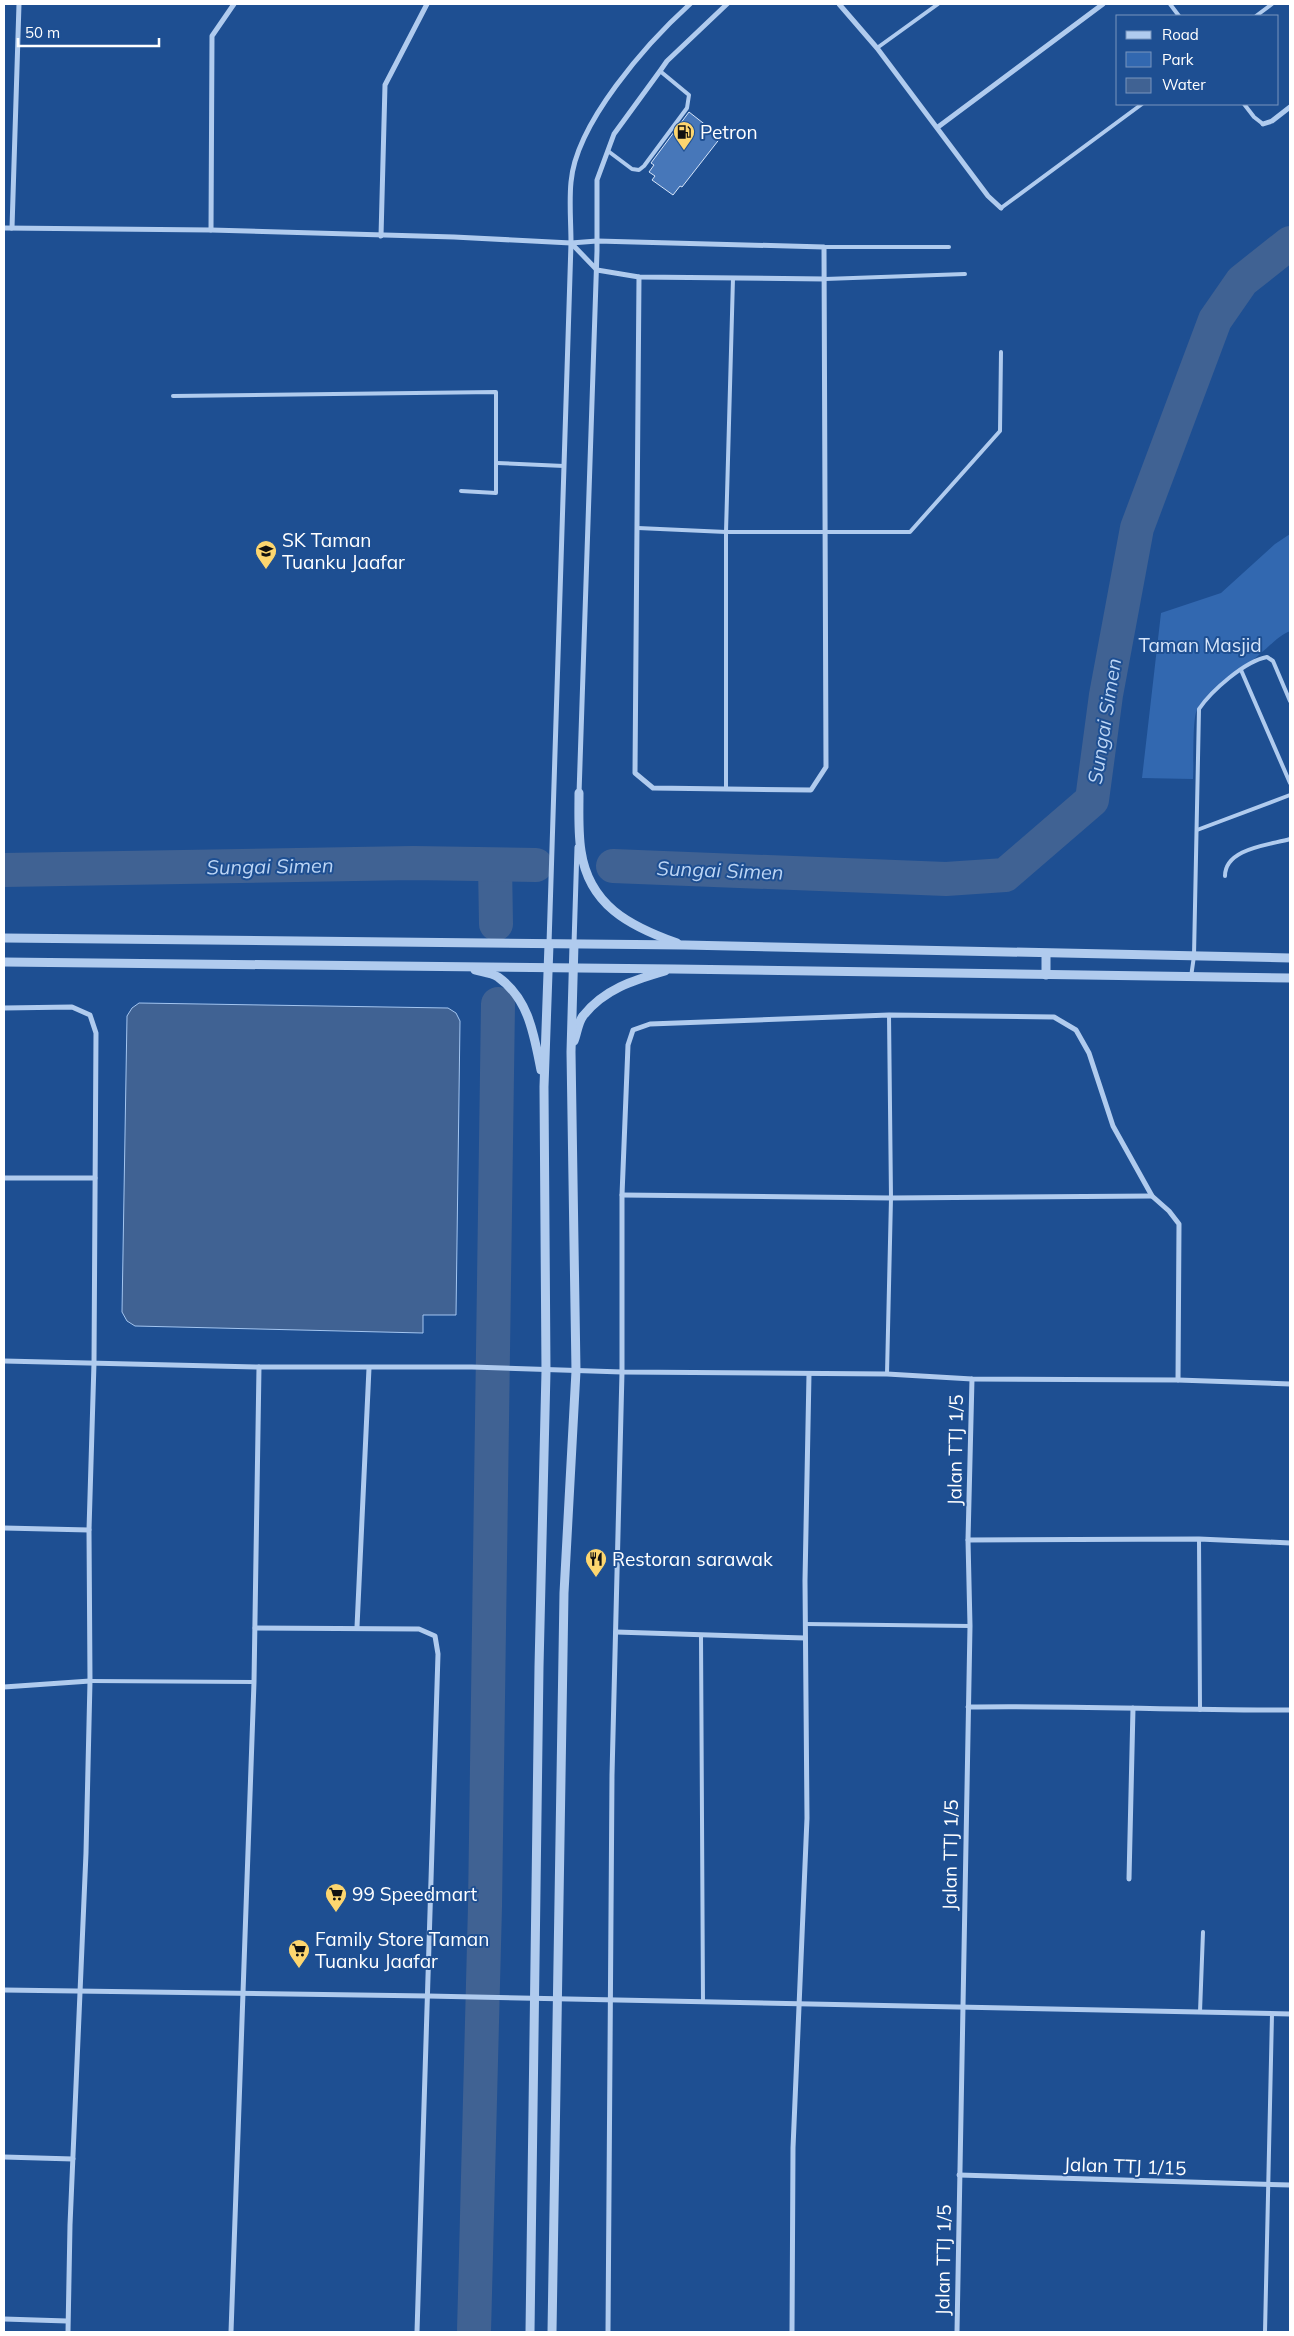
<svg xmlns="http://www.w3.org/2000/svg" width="1294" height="2336" font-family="Mulish,sans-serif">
	<rect width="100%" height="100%" fill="#1e4f92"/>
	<path fill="#3268b0" d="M1290,534V631C1277,637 1271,645 1260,654C1241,671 1209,687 1197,710C1192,719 1194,766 1193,779L1142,778L1161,613L1221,593L1275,544Z"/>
	<polygon fill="#406293" stroke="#a3c5f0" points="139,1003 448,1008 456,1013 460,1021 456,1315 423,1315 423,1333 135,1326 127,1321 122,1312 127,1016 132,1008"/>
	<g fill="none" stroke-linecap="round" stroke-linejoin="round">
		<g stroke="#406293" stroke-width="34">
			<polyline points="495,865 496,924"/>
			<polyline points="613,866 946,879 1005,875 1092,800 1106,695 1137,528 1215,320 1242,281 1290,243"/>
			<polyline points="4,870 413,863 536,865"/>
			<polyline points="474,2332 485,1906 498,1004"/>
		</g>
	</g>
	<polygon fill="#4777b9" stroke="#d6e5fa" points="689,112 721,137 682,187 680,186 673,195 652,180 655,176 649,172 654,165 651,163"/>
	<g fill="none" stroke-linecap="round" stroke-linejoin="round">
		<g stroke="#b0cbee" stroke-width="4">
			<polyline points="1170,4 1179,16"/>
			<polyline points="1256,16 1272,4"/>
			<polyline points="877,48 938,4"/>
			<polyline points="1244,104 1254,117 1263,124"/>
			<polyline points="608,151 632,169 639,170 644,166 687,108 689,95 660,71"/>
			<polyline points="1001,208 1142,104"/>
			<polyline points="824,247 949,247"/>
			<polyline points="825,279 965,274"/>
			<polyline points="173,396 496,392 496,493 461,491"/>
			<polyline points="497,463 564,466"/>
			<polyline points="638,528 726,532 910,532 1000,431 1001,352"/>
			<polyline points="1241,670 1290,783"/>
			<polyline points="726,789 726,532 733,278"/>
			<polyline points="1197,830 1290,795"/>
			<path d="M1225,876C1225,848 1270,845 1290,839"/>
			<path d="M1191,977L1194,956L1199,709C1211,691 1245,661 1267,657L1273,661L1290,701"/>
			<polyline points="887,1374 891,1198 889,1015"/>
			<polyline points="1199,1539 1200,1710"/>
			<polyline points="805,1624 970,1626"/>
			<polyline points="701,1636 703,2002"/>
			<polyline points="90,1681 254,1682"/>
			<polyline points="1200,2012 1203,1932"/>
			<polyline points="1265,2332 1272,2014"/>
		</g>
		<g stroke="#b0cbee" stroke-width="5">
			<polyline points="839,4 877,48 988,196 1001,208"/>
			<polyline points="1263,124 1272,121 1290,107"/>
			<polyline points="938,127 1103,4"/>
			<polyline points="4,228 211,230 454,237 571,243 597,241 824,247 826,767 811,790 653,788 635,773 639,277"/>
			<polyline points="12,228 19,4"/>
			<polyline points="211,230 212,36 234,4"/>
			<polyline points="381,236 385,85 427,4"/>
			<polyline points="571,243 597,270 639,277 825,279"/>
			<polyline points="579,794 597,251 597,180 614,134 660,71 667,61 727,4"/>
			<path d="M549,944L571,243C571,223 569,202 571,182C576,123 647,43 690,4"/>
			<polyline points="574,944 577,847"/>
			<polyline points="4,1008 72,1007 90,1015 96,1033 94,1363 89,1530 90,1681 86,1853 70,2225 68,2332"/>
			<polyline points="4,1178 95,1178"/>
			<polyline points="622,1195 891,1198 1152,1196"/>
			<polyline points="4,1361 259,1367 472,1367 622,1372 887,1374 972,1379 1178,1380 1290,1384"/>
			<polyline points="4,1528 89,1530"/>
			<polyline points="968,1540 1199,1539 1290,1543"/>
			<polyline points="357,1627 369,1368"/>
			<polyline points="255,1628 419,1629 435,1636 438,1654 417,2332"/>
			<polyline points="616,1632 805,1638"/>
			<polyline points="4,1687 90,1681"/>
			<path d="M968,1707C1075,1705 1183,1711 1290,1710"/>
			<polyline points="1129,1879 1133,1708"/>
			<polyline points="4,1990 428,1996 1290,2014"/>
			<polyline points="4,2157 73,2159"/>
			<polyline points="959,2175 1290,2185"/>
			<polyline points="4,2319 67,2321"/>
			<polyline points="231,2332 254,1682 259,1367"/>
			<polyline points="608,2332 612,1775 622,1372 622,1195 628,1045 633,1030 650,1024 889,1015 1054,1017 1076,1030 1089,1053 1113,1126 1152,1196 1169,1211 1179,1224 1178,1380"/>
			<polyline points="792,2332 793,2148 807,1818 805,1581 809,1374"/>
			<polyline points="957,2332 970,1626 968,1540 972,1379"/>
		</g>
		<g stroke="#b0cbee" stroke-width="9">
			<path d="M579,793C579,812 578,832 581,851C589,905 629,926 677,943"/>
			<polyline points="4,938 685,945 1290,958"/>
			<polyline points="1046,954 1046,975"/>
			<polyline points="4,962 674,969 1290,978"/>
			<path d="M475,970C482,972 492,973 498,977C529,999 534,1035 541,1070"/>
			<path d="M574,1041C577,1034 578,1022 583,1016C604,989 634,980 665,971"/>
			<polyline points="530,2332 539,1667 546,1371 544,1087 549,944"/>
			<polyline points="552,2332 564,1593 576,1371 571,1052 574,944"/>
		</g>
	</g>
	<defs>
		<g id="fuel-pin" transform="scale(1.125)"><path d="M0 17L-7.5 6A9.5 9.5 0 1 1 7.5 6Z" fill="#fdd66f" stroke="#1e4f92"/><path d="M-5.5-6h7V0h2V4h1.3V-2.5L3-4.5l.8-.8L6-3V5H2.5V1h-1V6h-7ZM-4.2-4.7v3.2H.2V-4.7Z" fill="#111"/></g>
		<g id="school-pin" transform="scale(1.125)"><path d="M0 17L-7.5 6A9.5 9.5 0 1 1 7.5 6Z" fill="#fdd66f" stroke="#1e4f92"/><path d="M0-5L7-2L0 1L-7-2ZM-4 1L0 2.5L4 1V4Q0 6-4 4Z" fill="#111"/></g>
		<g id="restaurant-pin" transform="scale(1.125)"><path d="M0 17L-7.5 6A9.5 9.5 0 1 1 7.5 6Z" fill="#fdd66f" stroke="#1e4f92"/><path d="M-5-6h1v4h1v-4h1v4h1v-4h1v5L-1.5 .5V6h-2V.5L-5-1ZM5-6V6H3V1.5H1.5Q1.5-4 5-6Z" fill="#111"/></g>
		<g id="supermarket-pin" transform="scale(1.125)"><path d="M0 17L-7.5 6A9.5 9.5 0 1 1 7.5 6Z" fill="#fdd66f" stroke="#1e4f92"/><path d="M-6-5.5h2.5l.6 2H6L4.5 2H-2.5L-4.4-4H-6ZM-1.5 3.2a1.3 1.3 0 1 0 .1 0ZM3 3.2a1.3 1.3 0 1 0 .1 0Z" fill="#111"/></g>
	</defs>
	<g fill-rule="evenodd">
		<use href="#fuel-pin" x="684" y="132"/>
		<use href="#school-pin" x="266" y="551"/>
		<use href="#restaurant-pin" x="596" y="1559"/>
		<use href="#supermarket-pin" x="336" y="1894"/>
		<use href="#supermarket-pin" x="299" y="1950"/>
	</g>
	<g text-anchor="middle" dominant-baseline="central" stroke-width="4" stroke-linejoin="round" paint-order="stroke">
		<g font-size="19" fill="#fff" stroke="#1e4f92" text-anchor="start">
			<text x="700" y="132">Petron</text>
			<text x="282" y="540">SK Taman<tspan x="282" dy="22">Tuanku Jaafar</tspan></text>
			<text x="612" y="1559">Restoran sarawak</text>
			<text x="352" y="1894">99 Speedmart</text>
			<text x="315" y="1939">Family Store Taman<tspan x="315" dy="22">Tuanku Jaafar</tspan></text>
		</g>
		<g font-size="19" fill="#d6e5fa" stroke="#1e4f92">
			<text x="1200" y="645">Taman Masjid</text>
		</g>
		<g font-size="19" fill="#fff" stroke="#1e4f92">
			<text transform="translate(955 1450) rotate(-89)">Jalan TTJ 1/5</text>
			<text transform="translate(950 1855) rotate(-89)">Jalan TTJ 1/5</text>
			<text transform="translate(1125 2166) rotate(2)">Jalan TTJ 1/15</text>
			<text transform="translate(943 2260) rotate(-89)">Jalan TTJ 1/5</text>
		</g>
		<g font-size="20" font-style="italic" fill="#bcd5f5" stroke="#1e4f92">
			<text transform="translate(1104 721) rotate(-81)">Sungai Simen</text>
			<text transform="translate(270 866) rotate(-1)">Sungai Simen</text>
			<text transform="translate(720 870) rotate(2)">Sungai Simen</text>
		</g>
	</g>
	<rect width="1294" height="2336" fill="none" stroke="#ffffff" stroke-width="10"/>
	<rect x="1116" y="15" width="162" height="90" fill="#1e4f92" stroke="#7895be"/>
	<rect x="1126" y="31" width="25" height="8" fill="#b0cbee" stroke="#7895be"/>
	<text x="1162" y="40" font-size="15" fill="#ffffff">Road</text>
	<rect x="1126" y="52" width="25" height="15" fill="#3268b0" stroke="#7895be"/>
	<text x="1162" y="65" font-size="15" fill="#ffffff">Park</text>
	<rect x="1126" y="78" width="25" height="15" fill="#406293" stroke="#7895be"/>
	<text x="1162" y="90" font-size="15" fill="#ffffff">Water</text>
	<path d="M18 38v8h141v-8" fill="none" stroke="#ffffff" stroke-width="2.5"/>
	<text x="25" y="38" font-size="15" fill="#ffffff" stroke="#1e4f92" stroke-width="4" paint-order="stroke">50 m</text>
</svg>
